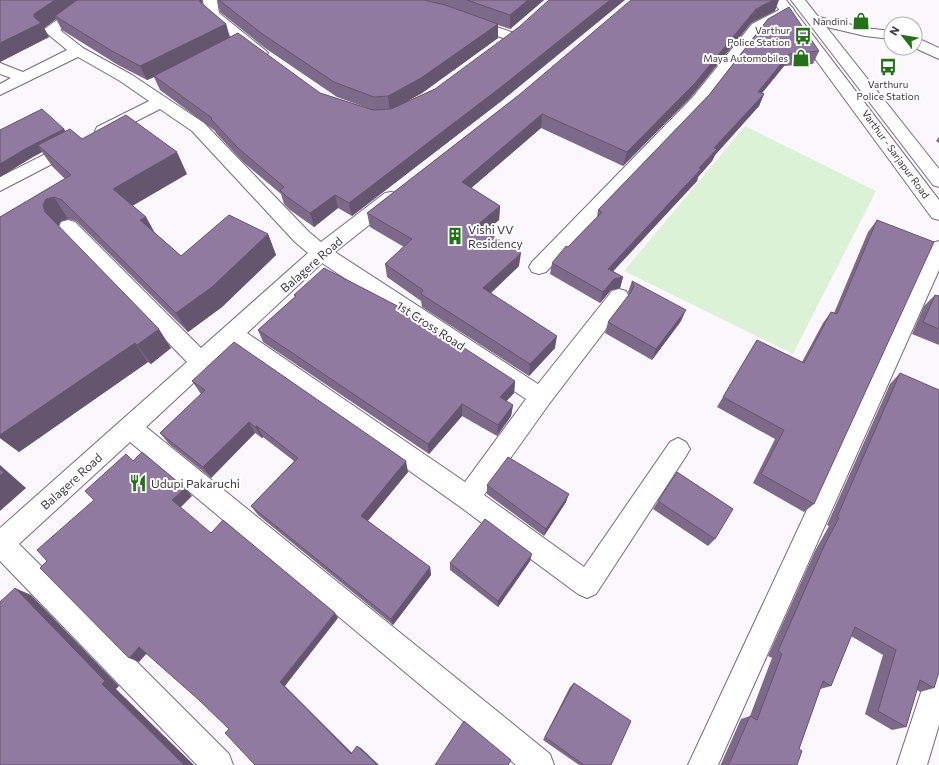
<svg xmlns="http://www.w3.org/2000/svg" width="939" height="765" font-family="Commissioner,sans-serif">
	<rect width="100%" height="100%" fill="#fbf7fd"/>
	<polygon fill="#dbf2d7" points="745,126 876,191 793,354 624,271"/>
	<g fill="none" stroke-linecap="round" stroke-linejoin="round">
		<g stroke="#776881" stroke-width="2">
			<g id="minor">
				<path d="M85,0H102L60,30L83,48L132,75L204,123L309,232L321,242L385,193L391,192L397,193L400,198L397,203L335,252L538,384L612,291L619,289L626,291L629,297L626,303L549,404L484,495L584,567L670,442L678,438L686,442L690,449L686,456L596,594L587,598L578,594L459,506L233,346L146,427L550,754L554,765H516L130,442L19,544L229,754L233,765H197L0,561V528L187,362L61,232L59,227L61,222L68,220L75,222L201,348L308,253L295,242L192,131L160,109L109,135L103,136L97,135L95,131L97,127L149,101L120,81L78,57L0,95V84L11,78L0,74V63L23,72L67,50L43,30ZM322,263L526,399L465,482L247,333Z"/>
				<polygon points="203,0 217,0 219,13 265,50 268,53 265,56 255,56 207,18 205,15"/>
				<polygon points="787,6 792,7 794,10 792,13 762,30 704,106 546,272 539,274 532,272 529,267 532,262 692,98 752,24"/>
				<polygon points="815,16 865,28 891,31 891,39 865,36 810,23 808,20 810,17"/>
				<polygon points="470,18 517,34 519,37 517,40 512,41 465,25 463,22 465,19"/>
				<polygon points="915,37 939,48 939,59 915,48"/>
				<polygon points="73,140 79,142 82,146 79,150 0,191 0,177"/>
				<polygon points="939,241 939,270 718,765 688,765 929,248 932,243"/>
				<polygon points="939,664 939,725 927,765 897,765 929,668"/>
			</g>
		</g>
		<g stroke="#776881" stroke-width="2">
			<g id="major">
				<polygon points="772,0 786,0 939,200 939,220 932,218"/>
				<polygon points="791,0 805,0 939,169 939,187 933,185"/>
			</g>
		</g>
		<use href="#minor" fill="#fff" fill-rule="evenodd"/>
		<use href="#major" fill="#fff" fill-rule="evenodd"/>
	</g>
	<g fill="#7d6989">
		<polygon points="0,0 202,4 226,24 230,37 320,93 373,110 337,97 265,48 220,12 217,0 544,0 510,29 498,25 498,38 422,93 395,108 504,99 352,216 338,208 314,227 290,210 284,204 281,194 243,162 216,133 215,131 160,90 154,77 147,80 118,65 62,30 56,19 44,28 49,37 0,62"/>
		<polygon points="775,11 751,23 691,97 623,166 541,128 471,188 500,206 499,220 485,231 519,266 491,293 555,348 529,376 422,307 421,301 387,277 385,264 404,247 370,227 367,213 519,95"/>
		<polygon points="768,19 819,51 813,64 784,66 762,93 764,94 759,106 715,155 712,161 698,177 697,181 613,271 623,277 620,288 611,290 600,303 550,274 552,263 597,217 598,210 709,95"/>
		<polygon points="64,129 65,131 82,139 187,174 132,206 146,217 155,233 181,256 268,234 276,255 222,307 188,332 76,221 68,219 61,221 58,226 171,348 151,364 148,362 19,452 0,438 0,217 65,179 52,166 42,152 31,158 0,177 0,130"/>
		<polygon points="939,137 939,143 936,141"/>
		<polygon points="877,220 814,504 804,512 753,483 775,439 717,407 757,340 802,362 823,323 831,312 834,313 868,232"/>
		<polygon points="632,281 681,321 652,360 605,333 608,322 629,295 628,292"/>
		<polygon points="294,295 515,381 514,393 506,401 513,405 511,416 497,436 462,416 429,454 263,342 258,330 295,297"/>
		<polygon points="935,295 939,296 939,345 912,334 924,306"/>
		<polygon points="900,373 934,688 920,692 917,690 906,727 892,730 865,714 883,655 851,636 831,686 820,689 799,749 797,765 720,765 721,764 741,719 750,716 772,658 768,656 815,551 829,526 827,525 890,384"/>
		<polygon points="192,381 408,472 368,521 430,567 431,575 393,625 258,515 251,506 294,461 263,437 262,438 255,433 211,478 169,444 160,433 201,394"/>
		<polygon points="677,472 715,539 708,546 653,509"/>
		<polygon points="487,485 566,502 544,536 487,494"/>
		<polygon points="530,561 498,607 450,570 450,563"/>
		<polygon points="574,683 611,765 579,765 543,740 570,687"/>
	</g>
	<g fill="#66556f">
		<polygon points="55,0 83,0 55,16 56,19 44,28 49,37 0,62 0,43 34,17 34,14"/>
		<polygon points="199,0 202,0 204,15"/>
		<polygon points="528,0 544,0 510,29 510,15"/>
		<polygon points="610,0 625,0 504,99 352,216 349,203"/>
		<polygon points="773,0 779,0 775,11 751,23 691,97 623,166 627,152 756,9"/>
		<polygon points="226,24 230,39 154,76 154,77 147,80 140,66"/>
		<polygon points="498,24 498,38 422,93 390,111 388,96"/>
		<polygon points="789,54 784,66 753,104 758,92"/>
		<polygon points="764,94 759,106 715,155 712,161 698,177 697,181 605,280 608,269 699,168 714,148"/>
		<polygon points="542,114 541,128 462,196 462,182"/>
		<polygon points="64,129 70,139 38,145 42,152 31,158 0,177 0,164 25,149"/>
		<polygon points="177,152 187,174 125,210 113,189"/>
		<polygon points="335,195 338,208 314,227 310,213"/>
		<polygon points="54,197 68,219 61,221 58,226 45,212 43,205 46,199"/>
		<polygon points="500,206 499,220 476,239 476,226"/>
		<polygon points="146,217 157,238 140,220"/>
		<polygon points="268,234 276,255 222,307 188,332 176,313"/>
		<polygon points="521,253 519,266 482,301 483,288"/>
		<polygon points="623,277 620,288 611,290 600,303 603,292 614,279"/>
		<polygon points="686,310 681,321 652,360 656,349"/>
		<polygon points="159,329 171,348 151,364 137,345"/>
		<polygon points="557,336 555,348 529,376 530,364"/>
		<polygon points="135,343 148,362 19,452 0,438 0,435"/>
		<polygon points="515,381 514,393 499,409 500,397"/>
		<polygon points="462,404 462,416 429,454 428,444"/>
		<polygon points="513,405 511,416 497,436 498,425"/>
		<polygon points="249,422 255,433 211,478 203,467"/>
		<polygon points="257,426 263,437 262,438 255,427"/>
		<polygon points="406,461 408,472 364,525 361,516"/>
		<polygon points="0,465 26,488 0,511"/>
		<polygon points="185,488 192,496 180,508 172,500"/>
		<polygon points="569,494 566,502 544,536 546,529"/>
		<polygon points="532,554 530,561 498,607 498,601"/>
		<polygon points="430,567 431,575 393,625 391,619"/>
		<polygon points="15,588 31,595 119,686 116,689 194,765 184,765 102,684"/>
		<polygon points="335,613 338,618 285,686 355,756 351,754 280,682"/>
		<polygon points="139,647 148,652 139,662 129,658"/>
		<polygon points="357,746 361,748 379,765 377,765"/>
	</g>
	<g fill="#917a9f" stroke="#66556f">
		<polygon points="0,0 55,0 34,14 34,17 41,23 0,43"/>
		<polygon points="77,0 199,0 199,1 226,24 140,66 112,51 55,16"/>
		<polygon points="219,0 424,0 445,5 498,24 421,78 388,96 374,97 334,82 261,33"/>
		<polygon points="467,0 528,0 510,15"/>
		<polygon points="549,0 610,0 505,84 349,203 335,195 310,213 286,196 280,190 284,187 238,148 211,119 212,118 154,76 238,33 320,93 373,110 391,109 435,89 519,27"/>
		<polygon points="631,0 773,0 756,9 695,83 627,152 542,114 462,182 500,206 476,226 521,253 483,288 557,336 530,364 421,294 423,290 385,264 412,239 367,213 519,95"/>
		<polygon points="789,7 819,51 789,54 758,92 764,94 714,148 717,149 699,168 701,169 608,269 623,277 614,279 603,292 552,263 566,246 568,247 602,212 598,210 709,95 768,19"/>
		<polygon points="42,109 64,129 25,149 0,164 0,130"/>
		<polygon points="126,115 177,152 113,189 146,217 140,220 181,256 229,215 268,234 212,287 176,313 62,200 54,197 46,199 43,205 45,212 159,329 137,345 135,343 0,435 0,217 71,175 38,145 70,129 82,139"/>
		<polygon points="877,220 934,242 814,504 761,474 784,430 723,397 757,340 804,363 831,312 837,314"/>
		<polygon points="324,268 409,312 515,381 500,397 513,405 498,425 462,404 428,444 258,330 296,296 294,295"/>
		<polygon points="632,281 686,310 656,349 608,322 631,292 634,286"/>
		<polygon points="935,295 939,296 939,329 923,322"/>
		<polygon points="234,342 406,461 361,516 430,567 391,619 251,506 298,458 257,426 255,427 249,422 203,467 160,433 205,390 192,381"/>
		<polygon points="900,373 939,390 939,672 934,688 920,680 906,727 878,711 896,650 855,627 831,686 823,681 799,749 802,751 797,765 727,765 730,762 750,716 757,720 782,654 778,651 825,544 839,518 837,517"/>
		<polygon points="142,452 185,488 172,500 211,533 223,520 335,613 280,682 351,754 357,746 377,765 255,765 225,733 229,729 199,700 139,647 129,658 40,568 47,561 37,550 94,500 85,491 126,454 133,461"/>
		<polygon points="508,457 569,494 546,529 487,485"/>
		<polygon points="0,469 4,472 0,476"/>
		<polygon points="677,472 733,509 715,539 658,501"/>
		<polygon points="485,519 532,554 498,601 450,563"/>
		<polygon points="15,588 105,681 102,684 184,765 0,765 0,602"/>
		<polygon points="574,683 631,721 611,765 584,765 545,737"/>
		<polygon points="464,721 511,760 508,765 435,765"/>
	</g>
	<defs>
		<g id="shop-bare" transform="scale(1.38)"><path d="M-5-2.5h2.3a2.7 3.5 0 0 1 5.4 0H5L5.5 6h-11ZM-1.5-2.5h3a1.5 2.3 0 0 0-3 0Z" fill="#247218" stroke="#fff" stroke-width="2.5" paint-order="stroke"/></g>
		<g id="bus-bare" transform="scale(1.38)"><path d="M-5-6H5V4H4V6H2V4H-2V6H-4V4H-5ZM-3.5-4V0h7V-4ZM-3.5 1.2v1.5H-2V1.2ZM2 1.2v1.5H3.5V1.2Z" fill="#247218" stroke="#fff" stroke-width="2.5" paint-order="stroke"/></g>
		<g id="building-bare" transform="scale(1.38)"><path d="M-4-6H4V6H1V3H-1V6H-4ZM-2.5-4.3h1.7v1.8h-1.7ZM.8-4.3h1.7v1.8H.8ZM-2.5-1h1.7V.8h-1.7ZM.8-1h1.7V.8H.8Z" fill="#247218" stroke="#fff" stroke-width="2.5" paint-order="stroke"/></g>
		<g id="restaurant-bare" transform="scale(1.38)"><path d="M-5-6h1v4h1v-4h1v4h1v-4h1v5L-1.5 .5V6h-2V.5L-5-1ZM5-6V6H3V1.5H1.5Q1.5-4 5-6Z" fill="#247218" stroke="#fff" stroke-width="2.5" paint-order="stroke"/></g>
	</defs>
	<g fill-rule="evenodd">
		<use href="#shop-bare" x="861" y="21"/>
		<use href="#bus-bare" x="803" y="36"/>
		<use href="#shop-bare" x="801" y="58"/>
		<use href="#bus-bare" x="888" y="67"/>
		<use href="#building-bare" x="455" y="236"/>
		<use href="#restaurant-bare" x="138" y="483"/>
	</g>
	<g text-anchor="middle" dominant-baseline="central" stroke-width="4" stroke-linejoin="round" paint-order="stroke">
		<g font-size="10" fill="#3e3743" stroke="#fff" text-anchor="end">
			<text x="848" y="21">Nandini</text>
			<text x="790" y="30">Varthur<tspan x="790" dy="12">Police Station</tspan></text>
			<text x="788" y="58">Maya Automobiles</text>
			<text x="888" y="84" text-anchor="middle">Varthuru<tspan x="888" dy="12">Police Station</tspan></text>
		</g>
		<g font-size="10" fill="#3e3743" stroke="#fff">
			<text transform="translate(896 154) rotate(54)">Varthur - Sarjapur Road</text>
		</g>
		<g font-size="12" fill="#3e3743" stroke="#fff" text-anchor="start">
			<text x="468" y="229">Vishi VV<tspan x="468" dy="14">Residency</tspan></text>
			<text x="151" y="483">Udupi Pakaruchi</text>
		</g>
		<g font-size="12" fill="#3e3743" stroke="#fff">
			<text transform="translate(311 264) rotate(-41)">Balagere Road</text>
			<text transform="translate(431 325) rotate(33)">1st Cross Road</text>
			<text transform="translate(71 481) rotate(-42)">Balagere Road</text>
		</g>
	</g>
	<g transform="translate(903 36) rotate(301)"><circle r="19" fill="#ffffff" stroke="#b2afb4"/>
	<path d="M0-3L7 15L0 10L-7 15Z" fill="#247218"/>
	<text y="-6" font-size="11" font-weight="bold" text-anchor="middle" fill="#3e3743">N</text>
	</g>
</svg>
